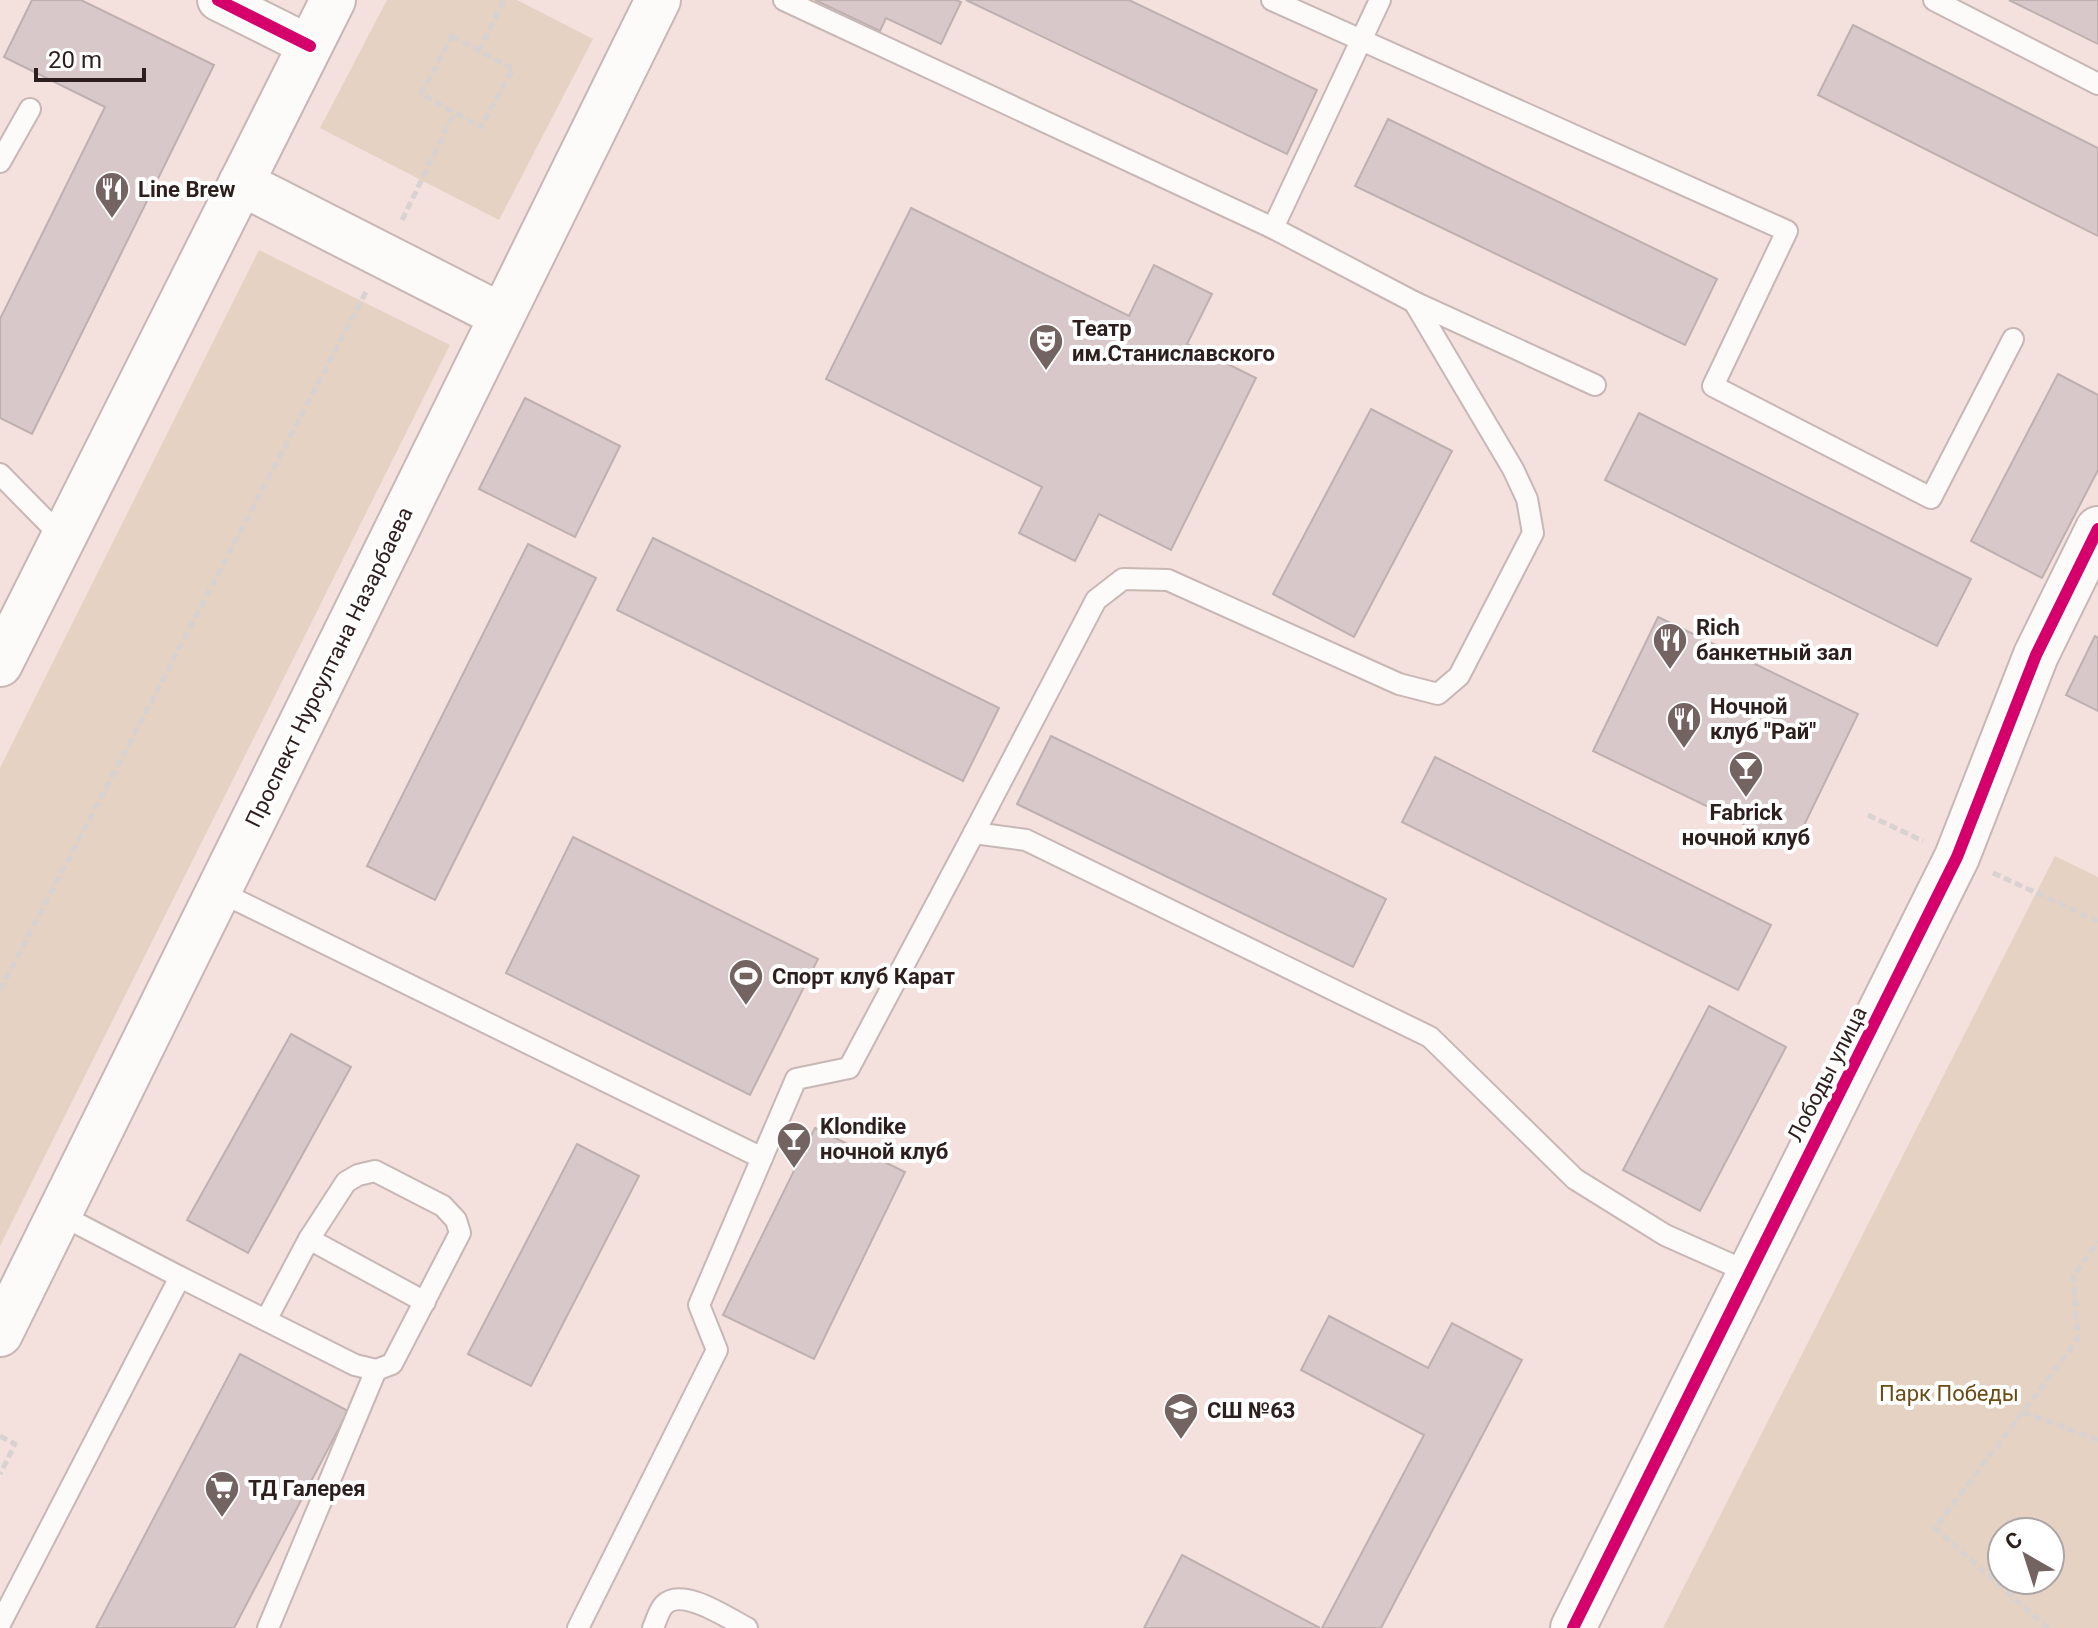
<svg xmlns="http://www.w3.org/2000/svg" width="2098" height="1628" font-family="Roboto,sans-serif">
	<rect width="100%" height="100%" fill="#f4e0dd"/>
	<g fill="#e5d2c2" fill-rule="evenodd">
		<polygon points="387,0 517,0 593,39 499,220 320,128"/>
		<polygon points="259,250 450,345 0,1246 0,768"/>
		<path d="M2055,856L2098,877V1628H1663ZM2002,1532H2050V1580H2002Z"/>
	</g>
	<g fill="#d9c8c9" stroke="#bfb0b0" stroke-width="2">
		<polygon points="32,0 81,0 214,65 32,434 0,418 0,319 105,107 4,57"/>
		<polygon points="815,0 956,0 961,2 941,44 886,18 880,31"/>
		<polygon points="966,0 1129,0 1317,90 1287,154"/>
		<polygon points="2009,0 2098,0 2098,44"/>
		<polygon points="1853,25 2098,148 2098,236 1818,95"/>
		<polygon points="1388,119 1717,279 1685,345 1355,186"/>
		<polygon points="911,208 1129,316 1154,265 1212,294 1187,344 1256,378 1171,550 1099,514 1075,561 1019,533 1042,487 826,379"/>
		<polygon points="2058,374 2098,395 2098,470 2042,578 1971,541"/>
		<polygon points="525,398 620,446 575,537 479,489"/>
		<polygon points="1371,409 1452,451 1354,637 1273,594"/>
		<polygon points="1639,413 1971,579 1937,646 1605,480"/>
		<polygon points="653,538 999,708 963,781 617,610"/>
		<polygon points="528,544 596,578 435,900 367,866"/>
		<polygon points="1658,617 1858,714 1793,848 1593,751"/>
		<polygon points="2095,636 2098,638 2098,711 2066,695"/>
		<polygon points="1051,736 1386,899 1353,967 1017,804"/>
		<polygon points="1435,757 1771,925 1738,990 1402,822"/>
		<polygon points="573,837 818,959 750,1095 506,973"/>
		<polygon points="1709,1006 1786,1047 1700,1211 1623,1170"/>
		<polygon points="291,1034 351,1067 248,1253 187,1220"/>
		<polygon points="815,1128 905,1172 814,1359 723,1315"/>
		<polygon points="577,1144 639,1176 531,1386 468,1354"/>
		<polygon points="1329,1316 1428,1368 1452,1323 1522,1360 1381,1628 1322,1628 1424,1435 1301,1370"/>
		<polygon points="240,1354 348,1411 234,1628 96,1628"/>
		<polygon points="1182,1555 1320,1628 1144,1628"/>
	</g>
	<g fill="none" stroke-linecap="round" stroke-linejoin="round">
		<g stroke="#c7b7b5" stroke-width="24">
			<g id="lane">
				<polyline points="784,0 1273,228 1380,0"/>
				<polyline points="1272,0 1787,231 1713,386 1931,498 2013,339"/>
				<polyline points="1934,0 2098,84"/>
				<polyline points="0,162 30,109"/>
				<polyline points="1273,228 1414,302 1595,385"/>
				<polyline points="0,474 63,538"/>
				<polyline points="974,833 1096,600 1123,579 1168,580 1399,684 1438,694 1459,676 1533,533 1527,499 1513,469 1414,302"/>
				<polyline points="218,891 762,1158 699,1305 717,1350 578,1628"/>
				<polyline points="762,1158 796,1079 849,1068 974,833 1026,840 1430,1037 1575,1179 1665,1235 1750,1273"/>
				<polyline points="309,1239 425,1302"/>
				<polyline points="180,1277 355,1365 376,1370 392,1364 460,1233 456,1220 443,1206 375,1171 358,1175 346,1182 309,1239 266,1320"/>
				<polyline points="0,1624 180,1277 59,1214"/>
				<polyline points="268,1628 376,1370"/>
				<path d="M653,1628C656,1621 659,1610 664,1605C682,1586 729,1619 747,1628"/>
			</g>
		</g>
		<g stroke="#c7b7b5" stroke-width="44">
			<polyline id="street" points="218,0 310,46"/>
		</g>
		<g stroke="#c7b7b5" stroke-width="48">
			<g id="secondary">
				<polyline points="241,183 502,316"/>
				<polyline points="0,664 333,0"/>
				<polyline points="0,1334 658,0"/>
				<polyline points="1573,1628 1957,857 2036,655 2098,529"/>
			</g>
		</g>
		<g stroke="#d8d2d1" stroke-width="5" stroke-dasharray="8 4" stroke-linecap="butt">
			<polygon points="452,36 513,69 481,127 421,94"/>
			<polyline points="479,51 504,0"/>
			<polyline points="402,220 455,112"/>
			<polyline points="1868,815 1923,841"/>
			<polyline points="1993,873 2098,921"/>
			<polyline points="0,990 367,290"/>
			<polyline points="2023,1412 2098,1440"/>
			<polyline points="0,1436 15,1444 0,1474"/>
			<polyline points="2048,1628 1935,1528 2078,1339 2073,1277 2098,1241"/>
		</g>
		<use href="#lane" stroke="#fdfafa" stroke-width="20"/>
		<use href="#street" stroke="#fdfafa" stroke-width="40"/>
		<use href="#secondary" stroke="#fdfafa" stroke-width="44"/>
		<g stroke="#fff" stroke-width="17">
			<g id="cycleway">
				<polyline points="218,0 310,46"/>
				<polyline points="1573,1628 1957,857 2036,655 2098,529"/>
			</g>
		</g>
		<use href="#cycleway" stroke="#d6006c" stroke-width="12"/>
	</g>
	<defs>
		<g id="restaurant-pin" transform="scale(1.8)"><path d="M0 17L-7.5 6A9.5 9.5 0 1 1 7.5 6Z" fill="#736361" stroke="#fff"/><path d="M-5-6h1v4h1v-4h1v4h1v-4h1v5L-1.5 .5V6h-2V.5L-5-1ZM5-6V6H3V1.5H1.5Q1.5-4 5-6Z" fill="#fff"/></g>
		<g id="theatre-pin" transform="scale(1.8)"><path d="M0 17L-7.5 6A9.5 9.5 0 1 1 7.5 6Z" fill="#736361" stroke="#fff"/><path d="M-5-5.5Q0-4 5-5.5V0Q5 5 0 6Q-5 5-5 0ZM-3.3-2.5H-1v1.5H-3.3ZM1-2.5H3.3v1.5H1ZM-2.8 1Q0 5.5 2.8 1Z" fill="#fff"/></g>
		<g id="bar-pin" transform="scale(1.8)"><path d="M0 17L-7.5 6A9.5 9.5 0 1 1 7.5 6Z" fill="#736361" stroke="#fff"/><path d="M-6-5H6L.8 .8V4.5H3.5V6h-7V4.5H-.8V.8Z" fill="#fff"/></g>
		<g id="stadium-pin" transform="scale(1.8)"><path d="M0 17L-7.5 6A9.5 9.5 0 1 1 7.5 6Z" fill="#736361" stroke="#fff"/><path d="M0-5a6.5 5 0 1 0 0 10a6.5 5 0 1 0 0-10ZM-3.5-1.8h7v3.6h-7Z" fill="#fff"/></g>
		<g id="school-pin" transform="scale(1.8)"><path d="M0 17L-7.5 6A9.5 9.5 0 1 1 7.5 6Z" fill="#736361" stroke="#fff"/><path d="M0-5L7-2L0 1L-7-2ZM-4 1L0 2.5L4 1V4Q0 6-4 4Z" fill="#fff"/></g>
		<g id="supermarket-pin" transform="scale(1.8)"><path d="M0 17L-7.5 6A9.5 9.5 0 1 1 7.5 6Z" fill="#736361" stroke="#fff"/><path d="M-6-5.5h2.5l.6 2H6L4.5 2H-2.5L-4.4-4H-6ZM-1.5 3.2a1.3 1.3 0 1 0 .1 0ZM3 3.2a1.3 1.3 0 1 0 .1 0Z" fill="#fff"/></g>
	</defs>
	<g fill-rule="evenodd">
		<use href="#restaurant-pin" x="112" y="189"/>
		<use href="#theatre-pin" x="1046" y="341"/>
		<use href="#restaurant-pin" x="1670" y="640"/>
		<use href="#restaurant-pin" x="1684" y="719"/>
		<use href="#bar-pin" x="1746" y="768"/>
		<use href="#stadium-pin" x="746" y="976"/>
		<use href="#bar-pin" x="794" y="1139"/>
		<use href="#school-pin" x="1181" y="1410"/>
		<use href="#supermarket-pin" x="222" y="1488"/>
	</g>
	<g text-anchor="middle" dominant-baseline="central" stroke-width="8" stroke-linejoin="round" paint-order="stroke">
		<g font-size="22" font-weight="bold" fill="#2d1f1e" stroke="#fff" text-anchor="start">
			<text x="138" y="189">Line Brew</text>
			<text x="1072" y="328">Театр<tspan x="1072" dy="25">им.Станиславского</tspan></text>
			<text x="1696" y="627">Rich<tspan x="1696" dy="25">банкетный зал</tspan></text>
			<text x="1710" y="706">Ночной<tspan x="1710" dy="25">клуб "Рай"</tspan></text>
			<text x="1746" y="812" text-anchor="middle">Fabrick<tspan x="1746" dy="25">ночной клуб</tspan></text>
			<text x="772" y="976">Спорт клуб Карат</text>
			<text x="820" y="1126">Klondike<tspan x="820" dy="25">ночной клуб</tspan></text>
			<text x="1207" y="1410">СШ №63</text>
			<text x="248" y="1488">ТД Галерея</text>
		</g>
		<g font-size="22" fill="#2d1f1e" stroke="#fff">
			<text transform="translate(329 667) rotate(-64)">Проспект Нурсултана Назарбаева</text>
			<text transform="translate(1827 1074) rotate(-63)">Лободы улица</text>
		</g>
		<g font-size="22" fill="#6a4d14" stroke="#fff">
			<text x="1949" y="1393">Парк Победы</text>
		</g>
	</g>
	<g transform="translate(2026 1556) rotate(321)"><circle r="38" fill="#ffffff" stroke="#aba5a5" stroke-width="2"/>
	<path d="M0-6L14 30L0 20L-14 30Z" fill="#736361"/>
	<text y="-12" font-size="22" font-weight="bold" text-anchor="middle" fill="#2d1f1e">С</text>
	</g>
	<path d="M36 68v12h108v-12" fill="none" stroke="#2d1f1e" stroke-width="4"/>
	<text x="48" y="68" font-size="24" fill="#2d1f1e" stroke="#ffffff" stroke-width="6" paint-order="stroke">20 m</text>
</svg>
